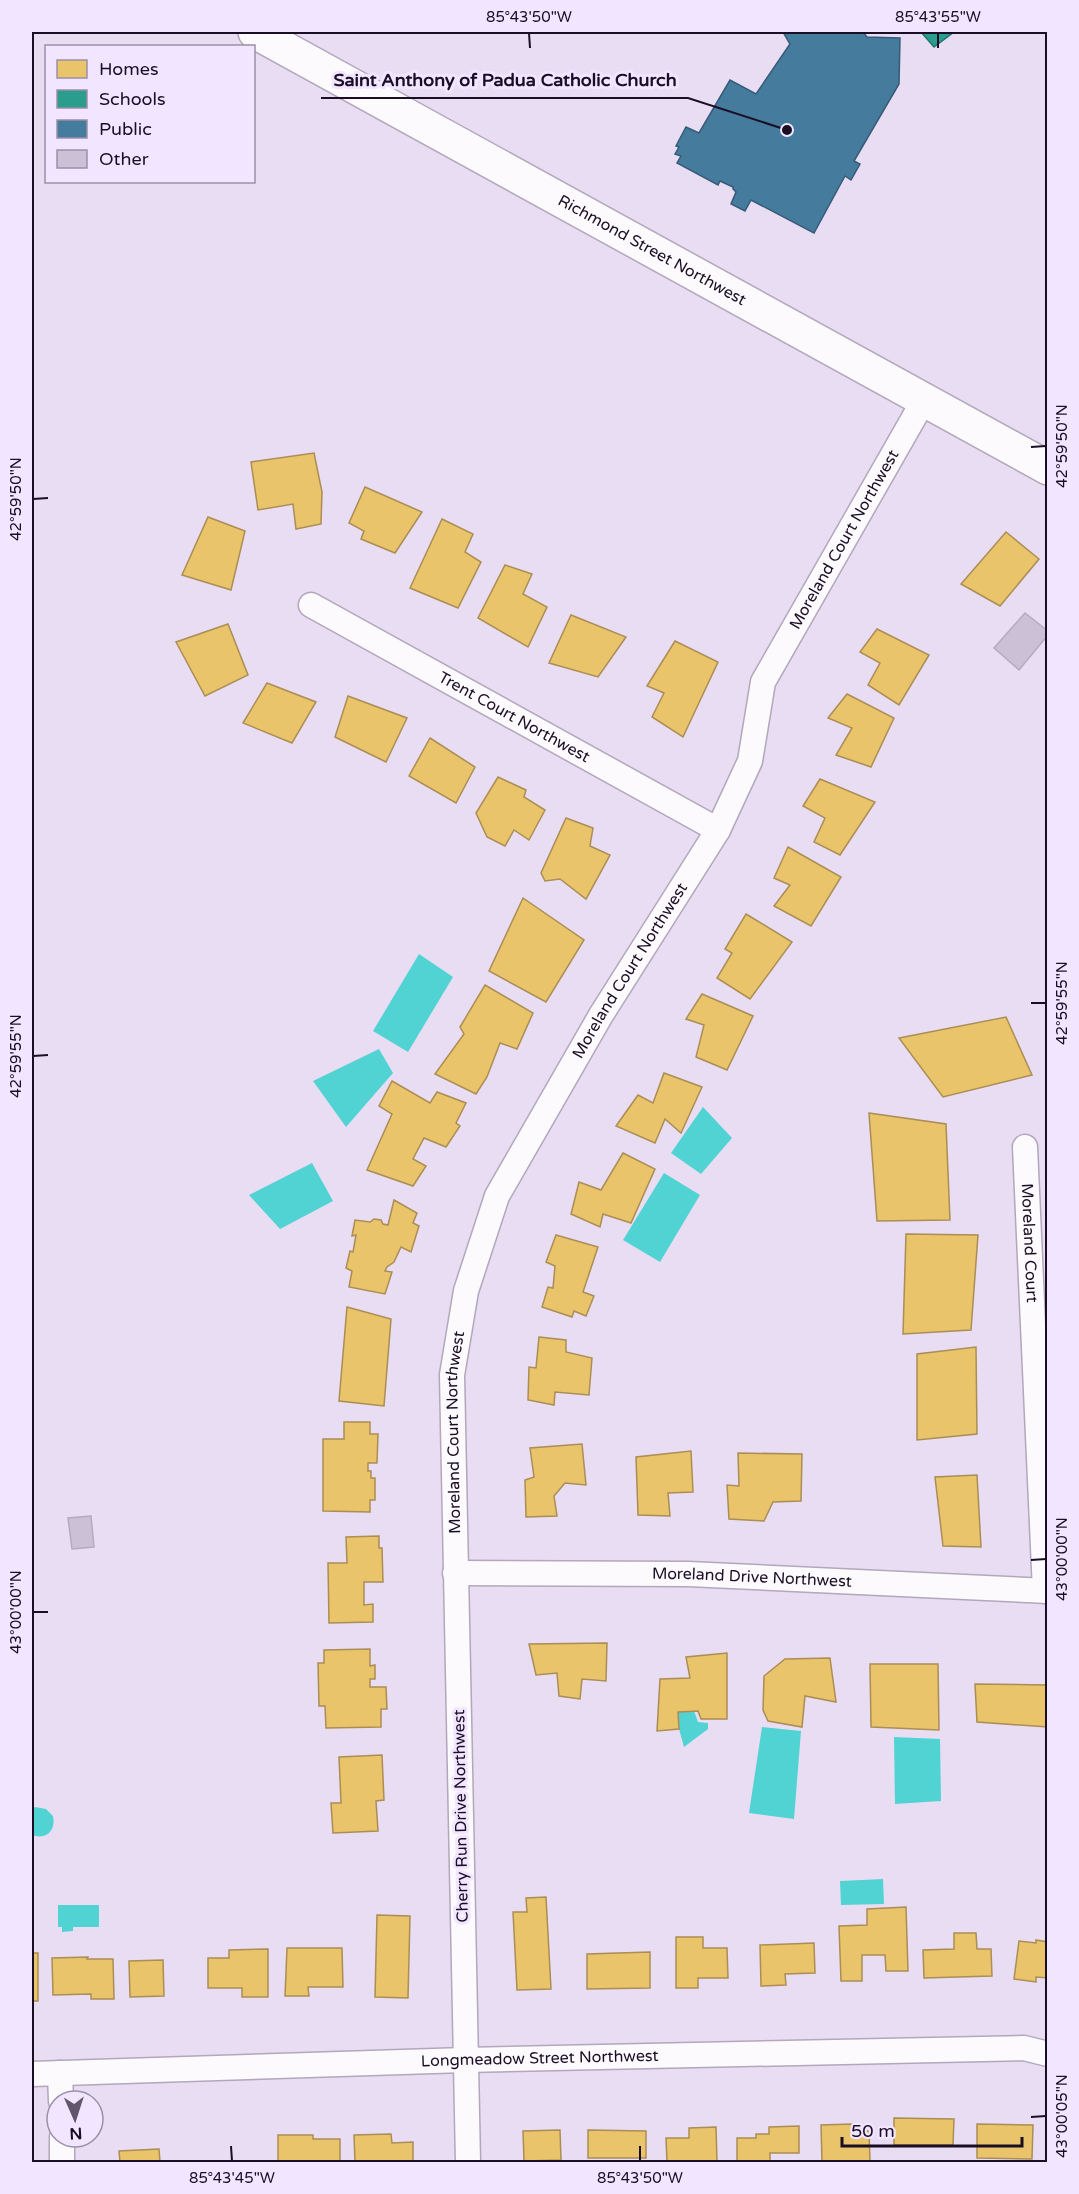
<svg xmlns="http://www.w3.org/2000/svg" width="1079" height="2194" font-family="'Varela Round',sans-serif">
	<rect width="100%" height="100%" fill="#e8ddf3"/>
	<g fill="#52d3d3">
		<polygon points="419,954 453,977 408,1052 373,1031"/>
		<polygon points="379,1049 393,1073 346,1127 313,1081"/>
		<polygon points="703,1107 732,1138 701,1174 671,1153"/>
		<polygon points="312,1163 333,1201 280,1229 249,1195"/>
		<polygon points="664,1173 700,1195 660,1262 623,1240"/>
		<polygon points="694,1711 698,1722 708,1723 708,1729 684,1747 679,1729 678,1712"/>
		<polygon points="762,1727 801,1731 794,1819 749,1813"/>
		<polygon points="894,1737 940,1739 941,1801 895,1804"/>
		<path d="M35,1807L46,1809L53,1816C56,1831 46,1840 32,1835V1809Z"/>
		<polygon points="883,1879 884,1904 841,1905 840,1881"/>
		<polygon points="58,1905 99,1905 99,1927 73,1927 73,1931 62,1932 62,1927 58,1927"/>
	</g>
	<g fill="#e9c46a" stroke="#ab8d55" stroke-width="1.5">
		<polygon points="314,453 322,492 321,524 296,529 293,504 258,510 251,462"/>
		<polygon points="365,487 422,512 395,553 361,539 364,531 349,523"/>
		<polygon points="208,517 245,531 231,590 182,575"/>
		<polygon points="442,519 473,534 465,552 481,562 458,608 410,588"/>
		<polygon points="1006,532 1039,559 1000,606 961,584"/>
		<polygon points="505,565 532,574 523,594 547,607 528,647 478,618"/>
		<polygon points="571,615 626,637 598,677 549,663"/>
		<polygon points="228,624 248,675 205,696 176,642"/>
		<polygon points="877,629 929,655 899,705 868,685 880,663 860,652"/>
		<polygon points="675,641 718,662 683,737 652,717 664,693 647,686"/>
		<polygon points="267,683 316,702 292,743 243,723"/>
		<polygon points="847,694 894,718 871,767 836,755 852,728 828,718"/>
		<polygon points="348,696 407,718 386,762 335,737"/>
		<polygon points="430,738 475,767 456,803 409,776"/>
		<polygon points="498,777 526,790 524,797 545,810 529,840 514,830 505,846 487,837 476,813"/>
		<polygon points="820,779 875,802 840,855 814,842 825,818 803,806"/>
		<polygon points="566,818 593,828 590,846 610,855 586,899 560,879 545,881 541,873"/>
		<polygon points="788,847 841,877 811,926 774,906 790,885 774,878"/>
		<polygon points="523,898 584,940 546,1002 489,971"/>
		<polygon points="746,914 792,942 750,999 717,978 732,953 725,949"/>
		<polygon points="485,985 533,1013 517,1049 500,1043 487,1077 476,1094 435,1074 464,1034 460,1027"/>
		<polygon points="702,994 753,1016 727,1070 696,1057 704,1025 686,1019"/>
		<polygon points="1006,1017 1032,1075 943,1097 899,1038"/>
		<polygon points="664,1073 702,1087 681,1133 665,1119 655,1143 616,1126 638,1095 653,1103"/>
		<polygon points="392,1081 430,1103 437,1092 466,1103 456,1123 460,1126 446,1147 424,1138 413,1159 426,1166 413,1186 367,1170 392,1114 379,1106"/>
		<polygon points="869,1113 946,1124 950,1220 877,1221"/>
		<polygon points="623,1153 655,1169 631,1223 603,1214 600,1227 571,1214 579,1182 601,1190"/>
		<polygon points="394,1200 417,1213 413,1223 419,1226 411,1252 401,1247 394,1262 387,1267 385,1271 392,1272 385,1294 349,1287 352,1271 346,1268 350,1251 353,1252 356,1235 352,1236 355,1220 370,1222 374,1219 381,1220 383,1224 388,1225"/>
		<polygon points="906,1234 978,1235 971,1330 903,1334"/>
		<polygon points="556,1235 598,1247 583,1292 594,1296 586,1316 574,1311 572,1317 542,1307 548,1287 553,1288 555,1266 546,1262"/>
		<polygon points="347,1307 391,1319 384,1406 339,1401"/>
		<polygon points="539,1337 566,1340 566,1352 592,1358 589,1395 555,1392 554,1405 528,1400 529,1367 536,1368"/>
		<polygon points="976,1347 977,1434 917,1440 917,1354"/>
		<polygon points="344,1422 370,1422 370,1434 378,1434 377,1463 368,1463 368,1471 371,1471 371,1478 375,1478 375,1500 370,1500 370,1512 323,1511 323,1439 344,1439"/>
		<polygon points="582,1444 586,1485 565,1483 554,1496 557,1516 526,1517 525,1480 534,1477 530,1448"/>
		<polygon points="691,1451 693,1492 668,1493 670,1516 638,1515 636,1457"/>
		<polygon points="738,1453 802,1454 801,1501 773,1502 764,1521 729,1519 727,1485 739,1486"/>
		<polygon points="977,1475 981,1547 943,1546 935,1477"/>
		<polygon points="379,1536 379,1548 382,1548 383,1582 364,1582 364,1605 373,1604 373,1622 329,1623 328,1563 347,1563 346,1537"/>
		<polygon points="607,1643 606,1681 582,1679 580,1699 559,1696 557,1673 536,1675 529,1644"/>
		<polygon points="370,1649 370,1666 375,1665 375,1679 370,1679 370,1687 386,1687 387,1709 381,1709 381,1727 326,1728 325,1706 319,1706 318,1663 324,1663 324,1650"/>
		<polygon points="727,1653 727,1719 701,1719 698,1711 678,1712 679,1729 657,1731 660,1679 690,1678 686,1657"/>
		<polygon points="830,1658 836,1702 805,1696 802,1727 768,1721 763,1710 764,1676 785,1659"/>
		<polygon points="870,1664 938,1664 939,1730 871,1727"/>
		<polygon points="975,1684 1048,1685 1048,1727 977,1722"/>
		<polygon points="382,1755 384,1800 376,1801 378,1831 333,1833 331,1803 341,1803 339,1757"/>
		<polygon points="546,1897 551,1989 517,1990 513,1912 527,1912 526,1898"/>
		<polygon points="906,1907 908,1971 886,1971 885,1955 862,1955 862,1981 841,1981 839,1926 867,1925 867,1909"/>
		<polygon points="377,1915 410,1916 408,1998 375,1997"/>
		<polygon points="954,1933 976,1933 977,1949 991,1949 992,1976 924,1978 923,1950 954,1949"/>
		<polygon points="676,1937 703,1937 703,1948 727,1948 728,1978 698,1978 698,1988 676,1988"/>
		<polygon points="1036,1940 1048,1942 1048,1978 1036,1977 1036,1982 1014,1979 1019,1941 1036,1943"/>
		<polygon points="814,1943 815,1973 785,1974 786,1985 761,1986 760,1945"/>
		<polygon points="287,1948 342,1948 343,1987 308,1987 309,1996 285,1996"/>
		<polygon points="268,1949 268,1997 242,1997 242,1988 208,1988 208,1958 229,1958 229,1950"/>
		<polygon points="650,1952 650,1988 587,1989 587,1954"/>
		<rect x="32" y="1953" width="6" height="48"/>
		<polygon points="88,1957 87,1959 113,1959 114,1999 91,1999 91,1994 53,1995 52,1958"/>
		<polygon points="163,1960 164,1996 130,1997 129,1961"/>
		<polygon points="894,2118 954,2119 953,2145 894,2145"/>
		<polygon points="852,2124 852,2131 869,2131 870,2161 822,2162 821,2125"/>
		<polygon points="977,2124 1033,2125 1032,2159 977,2158"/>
		<polygon points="799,2126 799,2153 770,2153 770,2162 737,2162 737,2138 756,2138 756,2134 769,2134 769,2127"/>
		<polygon points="716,2127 717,2162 667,2162 666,2138 689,2138 689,2128"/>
		<polygon points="560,2130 561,2160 524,2161 523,2131"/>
		<polygon points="588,2130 646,2131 646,2158 588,2158"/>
		<polygon points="391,2134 392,2143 413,2142 413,2162 355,2162 354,2135"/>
		<polygon points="278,2135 313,2135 313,2139 340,2139 340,2162 278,2162"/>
		<polygon points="159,2149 160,2162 120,2162 119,2151"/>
	</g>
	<polygon fill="#2a9d8f" stroke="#25726f" stroke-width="1.5" points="921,32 954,32 934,47"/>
	<polygon fill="#457b9d" stroke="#385a79" stroke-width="1.5" points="783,32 863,32 867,37 900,38 899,84 854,161 860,164 851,180 845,176 814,233 751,200 745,211 731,204 736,192 733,189 733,187 720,181 718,185 677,163 681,156 675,154 679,147 676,146 686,127 699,133 730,80 756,94 790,44"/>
	<g fill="#cbc0d6" stroke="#b5aabf" stroke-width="1.5">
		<polygon points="1025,613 1048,631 1048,635 1019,670 994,648"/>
		<polygon points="91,1516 94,1547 72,1549 68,1518"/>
	</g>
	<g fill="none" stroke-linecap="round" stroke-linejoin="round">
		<g stroke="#b2a7bb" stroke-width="27">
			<g id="street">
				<path id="s1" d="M311,605L718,830"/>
				<path id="s2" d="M1025,1147L1045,1591"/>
				<path id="s3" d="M455,1573L688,1574L1048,1591"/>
				<polyline points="60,2073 61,2101"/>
				<path id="s4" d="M32,2074L465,2060L1024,2048L1048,2054"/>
				<polyline points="62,2137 62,2162"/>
				<path id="s5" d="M468,2162L452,1375L466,1291L497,1196L601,1015L718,830L750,761L763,682L924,400"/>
			</g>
		</g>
		<g stroke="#b2a7bb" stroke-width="36">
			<g id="secondary">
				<path id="s6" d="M255,32L1048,468"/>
			</g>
		</g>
		<use href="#street" stroke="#fcfafd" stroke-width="24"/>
		<use href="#secondary" stroke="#fcfafd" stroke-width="33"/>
	</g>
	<path fill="none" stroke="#1a0e24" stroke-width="2" d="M529,33L530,48M938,33V48M1031,447L1046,446M33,499L48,498M1031,1003H1046M33,1056L48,1055M1031,1560L1046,1559M33,1612H48M1031,2117L1046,2116M231,2146L232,2161M640,2146V2161"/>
	<g text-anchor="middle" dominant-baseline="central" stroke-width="6" stroke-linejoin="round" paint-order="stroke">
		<g font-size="16" fill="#1a0e24" stroke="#f2e5ff">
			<text stroke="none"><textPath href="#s6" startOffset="453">Richmond Street Northwest</textPath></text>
			<text stroke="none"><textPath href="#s5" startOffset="1720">Moreland Court Northwest</textPath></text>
			<text stroke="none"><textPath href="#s1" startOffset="232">Trent Court Northwest</textPath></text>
			<text stroke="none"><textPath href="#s5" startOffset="1234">Moreland Court Northwest</textPath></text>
			<text stroke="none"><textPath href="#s2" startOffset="96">Moreland Court</textPath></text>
			<text stroke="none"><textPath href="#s5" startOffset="730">Moreland Court Northwest</textPath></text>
			<text stroke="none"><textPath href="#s3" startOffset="297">Moreland Drive Northwest</textPath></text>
			<text transform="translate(461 1816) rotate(-91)">Cherry Run Drive Northwest</text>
			<text stroke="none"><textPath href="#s4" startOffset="508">Longmeadow Street Northwest</textPath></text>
		</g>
	</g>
	<path fill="none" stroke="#1a0e24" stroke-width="2" d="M787 130L688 98H321"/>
	<circle fill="#1a0e24" stroke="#f2e5ff" stroke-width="2" cx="787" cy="130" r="6"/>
	<g font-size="18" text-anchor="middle" font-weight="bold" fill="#1a0e24" stroke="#f2e5ff" stroke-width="6" stroke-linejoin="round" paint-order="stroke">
		<text x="505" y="86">Saint Anthony of Padua Catholic Church</text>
	</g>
	<rect width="1079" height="2194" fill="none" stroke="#f2e5ff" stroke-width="66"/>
	<rect x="45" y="45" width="210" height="138" fill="#f2e5ff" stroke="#9c8fa7" stroke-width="1.5"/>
	<rect x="57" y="60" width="30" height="18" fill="#e9c46a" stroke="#9c8fa7" stroke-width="1.5"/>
	<text x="99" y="75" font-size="18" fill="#1a0e24">Homes</text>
	<rect x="57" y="90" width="30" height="18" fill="#2a9d8f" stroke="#9c8fa7" stroke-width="1.5"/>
	<text x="99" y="105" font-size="18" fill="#1a0e24">Schools</text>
	<rect x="57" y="120" width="30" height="18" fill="#457b9d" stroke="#9c8fa7" stroke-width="1.5"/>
	<text x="99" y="135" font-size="18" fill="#1a0e24">Public</text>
	<rect x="57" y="150" width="30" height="18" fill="#cbc0d6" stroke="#9c8fa7" stroke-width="1.5"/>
	<text x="99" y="165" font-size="18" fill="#1a0e24">Other</text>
	<g transform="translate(75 2119) rotate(177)"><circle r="28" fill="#f2e5ff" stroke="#9c8fa7" stroke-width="1.5"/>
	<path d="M0-4.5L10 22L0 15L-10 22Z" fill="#62566c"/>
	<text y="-9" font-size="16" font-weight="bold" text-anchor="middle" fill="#1a0e24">N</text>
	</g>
	<path d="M842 2137v9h180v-9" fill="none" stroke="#1a0e24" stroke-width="3"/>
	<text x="851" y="2137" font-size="18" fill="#1a0e24" stroke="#f2e5ff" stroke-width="4.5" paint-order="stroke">50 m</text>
	<rect x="33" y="33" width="1013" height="2128" fill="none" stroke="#1a0e24" stroke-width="2"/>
	<g font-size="15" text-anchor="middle" fill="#1a0e24">
		<text x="529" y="22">85°43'50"W</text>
		<text x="938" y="22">85°43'55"W</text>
		<text transform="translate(1062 446) rotate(-90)" y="5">42°59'50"N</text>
		<text transform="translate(16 499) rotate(-90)" y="5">42°59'50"N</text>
		<text transform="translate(1062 1003) rotate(-90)" y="5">42°59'55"N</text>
		<text transform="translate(16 1056) rotate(-90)" y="5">42°59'55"N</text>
		<text transform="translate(1062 1559) rotate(-90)" y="5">43°00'00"N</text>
		<text transform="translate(16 1612) rotate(-90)" y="5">43°00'00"N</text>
		<text transform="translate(1062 2116) rotate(-90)" y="5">43°00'05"N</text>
		<text x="232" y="2183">85°43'45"W</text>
		<text x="640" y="2183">85°43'50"W</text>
	</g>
</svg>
